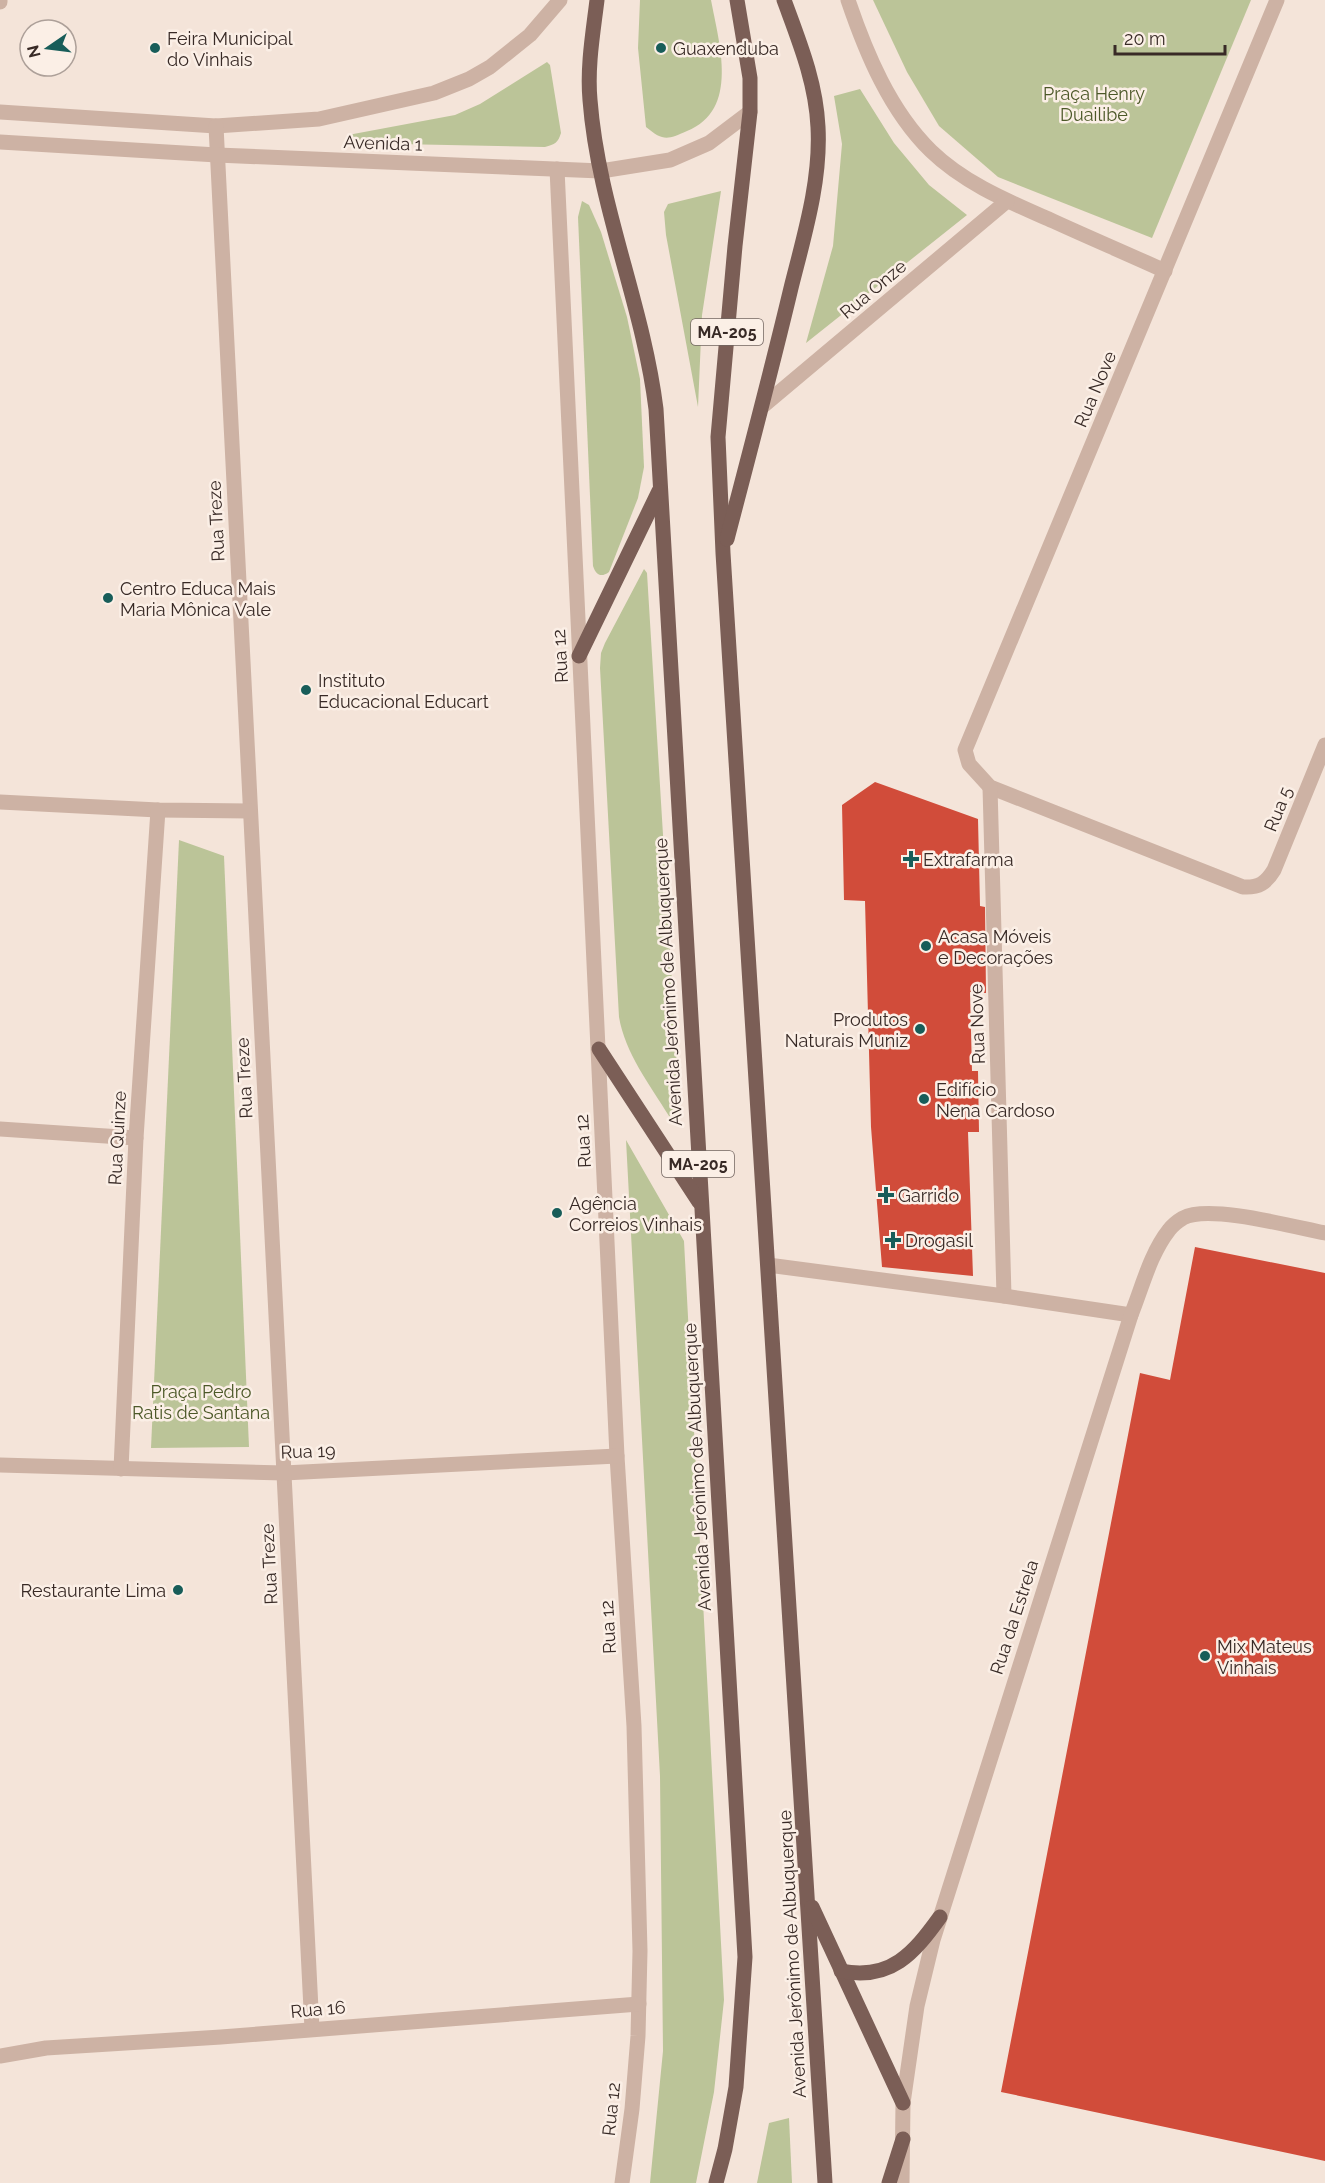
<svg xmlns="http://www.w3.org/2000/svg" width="1325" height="2183" font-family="Raleway,sans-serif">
	<rect width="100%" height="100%" fill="#f4e4d9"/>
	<g fill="#bbc498">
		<path d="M640,0H711C719,43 740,110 687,131C667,140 663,141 646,127L638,48Z"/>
		<polygon points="873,0 1251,0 1152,238 998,177 939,126 907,72"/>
		<path d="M547,62L550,65L561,133C558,143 555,144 545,147L348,143V135L455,115L480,104Z"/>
		<polygon points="860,89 894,143 929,185 967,215 806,343 833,246 842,144 834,96"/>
		<polygon points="721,191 702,315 698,407 666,235 664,212 668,204"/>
		<path d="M582,201L589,205L601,232L627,317L640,379L644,467L638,498L609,572C601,578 596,575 593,566L578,217Z"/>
		<path d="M644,569L647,573L680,1113L679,1116L675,1119L669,1116C650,1085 625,1053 619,1017L600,668L601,653L605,643Z"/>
		<polygon points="179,840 224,856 249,1447 151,1448"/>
		<polygon points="626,1140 684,1241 724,2000 714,2092 696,2183 650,2183 663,2051 660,1776"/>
		<polygon points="789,2118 792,2183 757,2183 769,2123"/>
	</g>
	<g fill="#d14c3a">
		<polygon points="875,782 978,819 980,906 985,907 986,993 970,992 972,1071 978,1071 979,1132 968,1132 973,1276 882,1267 871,1127 865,901 844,900 842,805"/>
		<polygon points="1195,1247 1325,1273 1325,2161 1001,2092 1140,1373 1170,1380"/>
	</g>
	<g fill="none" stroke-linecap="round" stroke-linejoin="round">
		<g stroke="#cdb2a4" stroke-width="15">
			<path d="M848,0C866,53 890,111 931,151C965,184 1010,202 1053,221C1090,238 1128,254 1165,271"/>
			<path d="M1277,0L965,750L969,764L990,787L1243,887C1259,888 1266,883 1274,870L1325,745"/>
			<polyline points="0,2 0,0"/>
			<polyline points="0,112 216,126 319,119 434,93 469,79 490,67 530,35 560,0"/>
			<polyline points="216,126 312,2029"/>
			<polyline points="0,142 217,155 601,171 670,160 709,143 750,112"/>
			<polyline points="557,169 617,1456 634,1726 640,1951 638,2036 632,2109 622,2183"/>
			<polyline points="763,406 1007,201"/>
			<polyline points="990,787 1004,1296"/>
			<polyline points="0,802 158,810 250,811"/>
			<polyline points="0,1129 136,1138"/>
			<polyline points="768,1265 1004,1296 1131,1315"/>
			<polyline points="0,1465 284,1473 617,1456"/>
			<polyline points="121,1469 136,1138 158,810"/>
			<polyline points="0,2056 46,2048 221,2037 639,2004"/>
			<path d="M902,2183L903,2103L917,2006L933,1940L1131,1315C1142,1288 1150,1254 1169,1230C1172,1226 1178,1221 1183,1218C1209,1204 1294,1227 1325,1233"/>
		</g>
		<g stroke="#7b5e56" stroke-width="15">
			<path d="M597,0C593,33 587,67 590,100C598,205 643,304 656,409L745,1957L736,2087L725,2149L716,2183"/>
			<polyline points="737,0 750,78 750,112 735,246 718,437 723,553 825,2183"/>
			<path d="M727,539C749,455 771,372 791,288C804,236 821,181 818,127C816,82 799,41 784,0"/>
			<polyline points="579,656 659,491"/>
			<polyline points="599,1049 699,1202"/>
			<polyline points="812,1907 903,2103"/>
			<path d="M841,1971C891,1981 914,1953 940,1917"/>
			<polyline points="889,2183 903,2139"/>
		</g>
	</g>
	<g fill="#185d59" stroke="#fbefe6" stroke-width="2">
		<circle cx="155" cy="48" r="6"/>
		<circle cx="661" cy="48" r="6"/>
		<circle cx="108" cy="598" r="6"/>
		<circle cx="306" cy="690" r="6"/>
		<path d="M908 850h6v6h6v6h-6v6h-6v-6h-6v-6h6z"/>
		<circle cx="926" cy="946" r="6"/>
		<circle cx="920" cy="1029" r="6"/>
		<circle cx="924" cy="1099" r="6"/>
		<path d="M883 1186h6v6h6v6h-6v6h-6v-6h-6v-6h6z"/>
		<circle cx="557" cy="1213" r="6"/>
		<path d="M890 1231h6v6h6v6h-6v6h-6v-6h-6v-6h6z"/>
		<circle cx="178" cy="1590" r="6"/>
		<circle cx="1205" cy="1656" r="6"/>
	</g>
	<g text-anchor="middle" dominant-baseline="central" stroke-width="5" stroke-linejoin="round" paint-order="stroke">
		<g fill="#fbefe6" stroke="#726560" stroke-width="1.5">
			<rect x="691" y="319" width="72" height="26" rx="4.5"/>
			<rect x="662" y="1151" width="72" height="26" rx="4.5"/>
		</g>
		<g font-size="16" font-weight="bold" fill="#382a26">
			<text x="727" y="332">MA-205</text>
			<text x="698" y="1164">MA-205</text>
		</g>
		<g font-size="18" fill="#382a26" stroke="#fbefe6" text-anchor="start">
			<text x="167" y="38">Feira Municipal<tspan x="167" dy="21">do Vinhais</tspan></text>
			<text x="673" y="48">Guaxenduba</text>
			<text x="120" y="588">Centro Educa Mais<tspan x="120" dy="21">Maria Mônica Vale</tspan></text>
			<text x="318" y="680">Instituto<tspan x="318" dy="21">Educacional Educart</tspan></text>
			<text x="923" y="859">Extrafarma</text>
			<text x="938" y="936">Acasa Móveis<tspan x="938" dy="21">e Decorações</tspan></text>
			<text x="908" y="1019" text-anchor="end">Produtos<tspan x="908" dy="21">Naturais Muniz</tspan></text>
			<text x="936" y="1089">Edifício<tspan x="936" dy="21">Nena Cardoso</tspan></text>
			<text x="898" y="1195">Garrido</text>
			<text x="569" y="1203">Agência<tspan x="569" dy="21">Correios Vinhais</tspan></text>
			<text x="905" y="1240">Drogasil</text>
			<text x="166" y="1590" text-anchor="end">Restaurante Lima</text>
			<text x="1217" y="1646">Mix Mateus<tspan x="1217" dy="21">Vinhais</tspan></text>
		</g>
		<g font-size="18" fill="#4c5828" stroke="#fbefe6">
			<text x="1094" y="93">Praça Henry<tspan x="1094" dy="21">Duailibe</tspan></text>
			<text x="201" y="1391">Praça Pedro<tspan x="201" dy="21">Ratis de Santana</tspan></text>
		</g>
		<g font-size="18" fill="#382a26" stroke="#fbefe6">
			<text transform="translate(383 143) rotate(2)">Avenida 1</text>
			<text transform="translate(873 289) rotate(-40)">Rua Onze</text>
			<text transform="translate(1095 389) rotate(-67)">Rua Nove</text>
			<text transform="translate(216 521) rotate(-93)">Rua Treze</text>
			<text transform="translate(560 656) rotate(-93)">Rua 12</text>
			<text transform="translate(1278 809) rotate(-68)">Rua 5</text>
			<text transform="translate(668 982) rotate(-93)">Avenida Jerônimo de Albuquerque</text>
			<text transform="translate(977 1024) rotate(-92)">Rua Nove</text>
			<text transform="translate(244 1078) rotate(-93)">Rua Treze</text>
			<text transform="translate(117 1138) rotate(-87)">Rua Quinze</text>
			<text transform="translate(583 1141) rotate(-93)">Rua 12</text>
			<text transform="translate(308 1451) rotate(-2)">Rua 19</text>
			<text transform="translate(697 1467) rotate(-93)">Avenida Jerônimo de Albuquerque</text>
			<text transform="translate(269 1564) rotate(-93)">Rua Treze</text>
			<text transform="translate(1014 1617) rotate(-72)">Rua da Estrela</text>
			<text transform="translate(608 1627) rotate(-93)">Rua 12</text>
			<text transform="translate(792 1954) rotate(-93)">Avenida Jerônimo de Albuquerque</text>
			<text transform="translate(318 2009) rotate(-5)">Rua 16</text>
			<text transform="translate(611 2109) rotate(-84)">Rua 12</text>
		</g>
	</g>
	<g transform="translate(48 48) rotate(256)"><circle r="28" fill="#fbefe6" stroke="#ada099" stroke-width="1.5"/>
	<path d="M0-4.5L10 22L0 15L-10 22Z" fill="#185d59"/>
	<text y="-9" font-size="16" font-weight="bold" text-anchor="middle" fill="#382a26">N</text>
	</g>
	<path d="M1115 45v9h110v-9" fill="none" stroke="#382a26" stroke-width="3"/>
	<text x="1124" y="45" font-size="18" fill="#382a26" stroke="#fbefe6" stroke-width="4.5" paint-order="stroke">20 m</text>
</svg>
